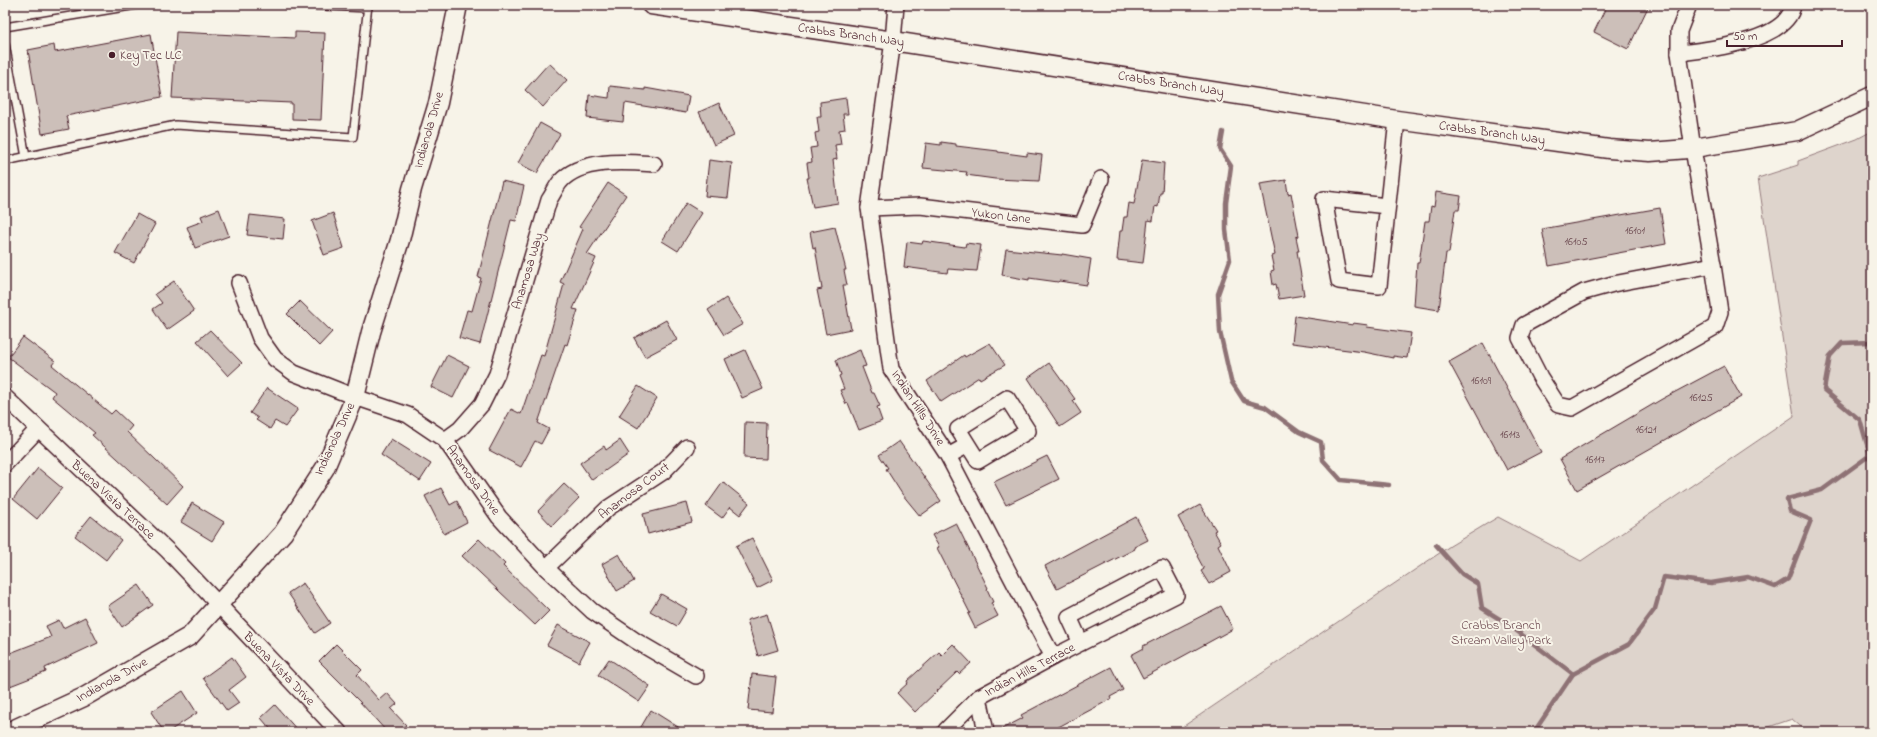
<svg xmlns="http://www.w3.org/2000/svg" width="1877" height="737" font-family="'Indie Flower',sans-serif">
	<rect width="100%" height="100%" fill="#f7f3e8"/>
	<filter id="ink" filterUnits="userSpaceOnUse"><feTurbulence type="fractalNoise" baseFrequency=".025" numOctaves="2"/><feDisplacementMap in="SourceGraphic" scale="8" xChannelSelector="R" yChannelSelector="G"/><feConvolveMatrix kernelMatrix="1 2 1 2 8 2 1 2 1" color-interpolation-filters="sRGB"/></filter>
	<g filter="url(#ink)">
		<polygon fill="#ded4cc" stroke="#947a7c" points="1872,131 1872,732 1807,732 1792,719 1754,732 1175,732 1450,546 1498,517 1581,561 1794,416 1758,178 1798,165 1798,161 1857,139"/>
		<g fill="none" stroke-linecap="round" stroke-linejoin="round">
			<g stroke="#8e7275" stroke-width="4.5">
				<polyline points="1223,132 1220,149 1231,166 1226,203 1226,230 1230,260 1218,294 1220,332 1231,381 1244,401 1265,407 1299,432 1321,442 1323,460 1341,480 1389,485"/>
				<polyline points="1436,545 1462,574 1478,584 1482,608 1509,625 1573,674"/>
				<polyline points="1534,732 1573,674 1629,644 1655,609 1664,577 1711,583 1748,577 1775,587 1788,579 1811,520 1790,511 1787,499 1822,490 1870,455 1860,420 1824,390 1830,356 1842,343 1872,342"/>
			</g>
		</g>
		<g fill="#ccbfb9" stroke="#4a1f2b">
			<polygon points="1607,5 1649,5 1628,49 1594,32"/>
			<polygon points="176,32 295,38 295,32 325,33 321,120 292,119 292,103 172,98"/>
			<polygon points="151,34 162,97 66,116 69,129 42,134 28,50 54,45 55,52"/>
			<polygon points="549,63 567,80 543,107 525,90"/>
			<polygon points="610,86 645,90 645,88 689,96 686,113 625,103 623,122 587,118 589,95 609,98"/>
			<polygon points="846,98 848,114 843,114 845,129 839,130 841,144 835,145 837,159 833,160 838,203 813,207 807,178 809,178 807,163 812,162 810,148 817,147 815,133 819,132 817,117 821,117 820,102"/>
			<polygon points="719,103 734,136 714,145 699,112"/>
			<polygon points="540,123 560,134 537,173 518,163"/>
			<polygon points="941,142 956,144 956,146 998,151 998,152 1027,156 1027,153 1042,155 1039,181 995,179 966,175 967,172 923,168 926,143 941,145"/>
			<polygon points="709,160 732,163 728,198 705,196"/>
			<polygon points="1142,160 1164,163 1162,193 1160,193 1158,207 1155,206 1153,221 1148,220 1143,263 1117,260 1120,231 1122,231 1124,217 1127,217 1129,203 1134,204"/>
			<polygon points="1286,180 1288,194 1291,193 1299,236 1296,237 1299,251 1297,251 1304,295 1279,299 1276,284 1273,285 1271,271 1274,270 1271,256 1275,255 1260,184"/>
			<polygon points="502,181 524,186 516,221 511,220 480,344 459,338 467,310 472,311 481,278 478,277"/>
			<polygon points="608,183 626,195 587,254 596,258 573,309 578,310 567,345 565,344 538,423 549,429 541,444 535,441 521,467 489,450 511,409 521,414 541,355 544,356 564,284 560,282 583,229 579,227"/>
			<polygon points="1436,192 1461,196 1459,210 1455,210 1449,253 1446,253 1439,310 1414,306 1417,263 1419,263 1425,221 1429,221 1431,206 1434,207"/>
			<polygon points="686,203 702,213 678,251 662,241"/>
			<polygon points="1660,208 1666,244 1549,266 1542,229"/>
			<polygon points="219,209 229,236 195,248 187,227 203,221 201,216"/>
			<polygon points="333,213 344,248 324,255 312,221"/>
			<polygon points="137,214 155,224 134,263 115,253"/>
			<polygon points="250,215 285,219 283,239 247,235"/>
			<polygon points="835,227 846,270 844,270 847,285 843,285 851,329 826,334 817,290 822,289 815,247 813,248 810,232"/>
			<polygon points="923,241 965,247 966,243 981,245 977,271 948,269 947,273 904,267 907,242 922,244"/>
			<polygon points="1006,249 1062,255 1062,254 1091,259 1087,285 1059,281 1058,282 1029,278 1029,280 1002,275"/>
			<polygon points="174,281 194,311 167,330 153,309 162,303 155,294"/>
			<polygon points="726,298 743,324 724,335 708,310"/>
			<polygon points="300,301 332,332 319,346 287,314"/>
			<polygon points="1295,316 1353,325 1353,323 1368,325 1367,327 1411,333 1407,358 1393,356 1393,358 1364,352 1292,343"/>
			<polygon points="666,320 677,340 645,357 634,338"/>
			<polygon points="210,330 242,363 228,376 197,341"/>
			<polygon points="23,337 55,361 52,365 111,414 115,410 132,426 127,432 183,486 167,504 92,435 95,433 52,397 55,392 8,357"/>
			<polygon points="990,343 1005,365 980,379 979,377 941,402 927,381 964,355 965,357"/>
			<polygon points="1483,343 1541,452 1507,470 1449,362"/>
			<polygon points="745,350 763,389 742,398 725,359"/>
			<polygon points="860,350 866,366 862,367 872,393 874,393 880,406 877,407 882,421 859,430 848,403 846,404 840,390 844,389 839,376 841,375 836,360"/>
			<polygon points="447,355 469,366 453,398 431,387"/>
			<polygon points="1049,363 1075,399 1073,401 1081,413 1060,427 1028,378"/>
			<polygon points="1724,366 1741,397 1577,490 1560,459 1662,399"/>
			<polygon points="638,386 657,398 638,428 619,416"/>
			<polygon points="267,388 298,409 285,427 275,421 270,429 256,420 258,418 250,413"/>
			<polygon points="745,422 767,423 766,459 744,458"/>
			<polygon points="391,439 431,464 420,481 381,455"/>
			<polygon points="620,440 629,454 592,480 580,463 604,446 606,450"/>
			<polygon points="899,441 941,501 920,516 902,494 886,469 888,468 879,455"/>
			<polygon points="1047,456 1059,479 1006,505 994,482"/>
			<polygon points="38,468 62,488 37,519 13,499"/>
			<polygon points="723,482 749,503 740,515 730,507 722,518 706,506"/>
			<polygon points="564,484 579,498 552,526 538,511"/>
			<polygon points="441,488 450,505 457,501 467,522 444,534 425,496"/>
			<polygon points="192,503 224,522 212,541 181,522"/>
			<polygon points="687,503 692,522 648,534 643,514"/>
			<polygon points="1200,505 1216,530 1214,531 1221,543 1218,545 1231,572 1209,584 1201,571 1204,569 1197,556 1198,555 1178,517"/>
			<polygon points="91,516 121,540 106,560 75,536"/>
			<polygon points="1136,517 1148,540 1134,547 1135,549 1057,589 1045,566"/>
			<polygon points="956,523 988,588 987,589 993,602 991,603 998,616 975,628 968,614 970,613 937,548 939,547 932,535"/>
			<polygon points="752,538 773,580 757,588 736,546"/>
			<polygon points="479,539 505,564 503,566 549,611 535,625 462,556"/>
			<polygon points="619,554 634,581 617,591 602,564"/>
			<polygon points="303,583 330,623 315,633 288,593"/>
			<polygon points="139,585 153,605 122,627 108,606"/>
			<polygon points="661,594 687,609 677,626 650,611"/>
			<polygon points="1221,606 1233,629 1143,678 1131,655 1144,648 1143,646"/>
			<polygon points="767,614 778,650 758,656 747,620"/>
			<polygon points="85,617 98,643 45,668 46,672 10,686 5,674 5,655 51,637 46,626 59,620 63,628"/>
			<polygon points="558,625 590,642 579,662 547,645"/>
			<polygon points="336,644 362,670 357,675 379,700 387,693 397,704 391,709 406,725 398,732 387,732 360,702 319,661"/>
			<polygon points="953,644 971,663 959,674 957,672 915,712 897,693 908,683 907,681 939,652 942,655"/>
			<polygon points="232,657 246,677 229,690 239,703 227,711 203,678"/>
			<polygon points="609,659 650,686 639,702 598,675"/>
			<polygon points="1111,667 1123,690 1110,697 1111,699 1049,732 996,732 1023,718 1021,715"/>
			<polygon points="752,674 776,677 772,712 748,710"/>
			<polygon points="183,691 197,713 168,732 164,732 151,712"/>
			<polygon points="275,705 299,732 273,732 261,718"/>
			<polygon points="651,710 686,732 638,732"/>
		</g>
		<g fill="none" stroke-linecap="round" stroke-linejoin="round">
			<g stroke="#4a1f2b" stroke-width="10">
				<g id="service">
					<polyline points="303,5 368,8"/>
					<polyline points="5,27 137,5"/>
					<polyline points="5,44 26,157"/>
					<polyline points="5,161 176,125 353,137 368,5"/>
				</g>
			</g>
			<g stroke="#4a1f2b" stroke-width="18">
				<g id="minor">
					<polyline points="896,5 893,41 869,208 891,369 948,456 1053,657"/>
					<polyline points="1689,5 1679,31 1679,53 1693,149 1713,265"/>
					<path d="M1679,53C1707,50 1788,41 1793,5"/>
					<polyline points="1387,206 1324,199 1339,281 1379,286 1397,120"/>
					<polyline points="869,208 920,206 1082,225 1101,179"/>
					<polygon points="1713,265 1720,312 1715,327 1572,408 1558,405 1540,377 1520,338 1524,325 1584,292 1613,284"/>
					<polyline points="239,283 260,338 275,359 294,373 355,397 408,415 445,440 499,517 546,568 592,611 636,641 696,676"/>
					<polyline points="5,397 168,551 339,732"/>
					<path d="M445,440L460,429L482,404L497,374L549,200C553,194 556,187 560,182C581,158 626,162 654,164"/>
					<polyline points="948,456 968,445 978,461 1028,431 1007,398 958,429 968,445"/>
					<polyline points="5,464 38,429"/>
					<polyline points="546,568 608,508 663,472 687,447"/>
					<polyline points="979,697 986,732"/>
					<polyline points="947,732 946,730 979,697 1053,657 1176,595 1162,568 1069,617 1081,643"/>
				</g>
			</g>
			<g stroke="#4a1f2b" stroke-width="21">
				<g id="tertiary">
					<polyline points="651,5 893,41 1397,120 1609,149 1650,152 1688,149 1797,131 1872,96"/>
					<polyline points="8,732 84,697 190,636 283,533 325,468 355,397 371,332 400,240 412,189 438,103 458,5"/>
				</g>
			</g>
			<use href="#service" stroke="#f7f3e8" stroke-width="7"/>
			<use href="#minor" stroke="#f7f3e8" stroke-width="15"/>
			<use href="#tertiary" stroke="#f7f3e8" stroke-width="18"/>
		</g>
	</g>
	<circle fill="#4a1f2b" stroke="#f7f3e8" stroke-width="1.5" cx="112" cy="55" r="4"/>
	<g text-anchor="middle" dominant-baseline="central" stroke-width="4" stroke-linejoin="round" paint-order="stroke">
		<g font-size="11" fill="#6a474e">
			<text x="1635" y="231">16101</text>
			<text x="1576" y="242">16105</text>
			<text x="1481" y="381">16109</text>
			<text x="1701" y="398">16125</text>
			<text x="1646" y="430">16121</text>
			<text x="1510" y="435">16113</text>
			<text x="1595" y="460">16117</text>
		</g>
		<g font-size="13" fill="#4a1f2b" stroke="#f7f3e8">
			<text transform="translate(851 35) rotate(8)">Crabbs Branch Way</text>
			<text transform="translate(1171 84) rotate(9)">Crabbs Branch Way</text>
			<text transform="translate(429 130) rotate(-74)">Indianola Drive</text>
			<text transform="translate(1492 133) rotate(8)">Crabbs Branch Way</text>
			<text transform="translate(1001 216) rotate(7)">Yukon Lane</text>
			<text transform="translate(528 271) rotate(-73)">Anamosa Way</text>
			<text transform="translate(918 408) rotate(57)">Indian Hills Drive</text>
			<text transform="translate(335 439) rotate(-65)">Indianola Drive</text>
			<text transform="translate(473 480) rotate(54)">Anamosa Drive</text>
			<text transform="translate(634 491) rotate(-37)">Anamosa Court</text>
			<text transform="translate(113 500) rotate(43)">Buena Vista Terrace</text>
			<text transform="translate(279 669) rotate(46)">Buena Vista Drive</text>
			<text transform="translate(1030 670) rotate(-28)">Indian Hills Terrace</text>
			<text transform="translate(112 680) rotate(-29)">Indianola Drive</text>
		</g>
		<g font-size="13" fill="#4a1f2b" stroke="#f7f3e8" text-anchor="start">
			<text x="120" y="55">Key Tec LLC</text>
		</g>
		<g font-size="13" fill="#6f4c53" stroke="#f7f3e8">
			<text x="1501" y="625">Crabbs Branch<tspan x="1501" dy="15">Stream Valley Park</tspan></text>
		</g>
	</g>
	<rect width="1877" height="737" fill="none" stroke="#f7f3e8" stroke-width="20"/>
	<rect x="10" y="10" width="1857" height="717" fill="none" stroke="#4a1f2b" stroke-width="1.5" filter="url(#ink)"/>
	<path d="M1727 40v6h115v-6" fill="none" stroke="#4a1f2b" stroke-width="2"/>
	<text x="1733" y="40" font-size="12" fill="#4a1f2b" stroke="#f7f3e8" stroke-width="3" paint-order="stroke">50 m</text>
</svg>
